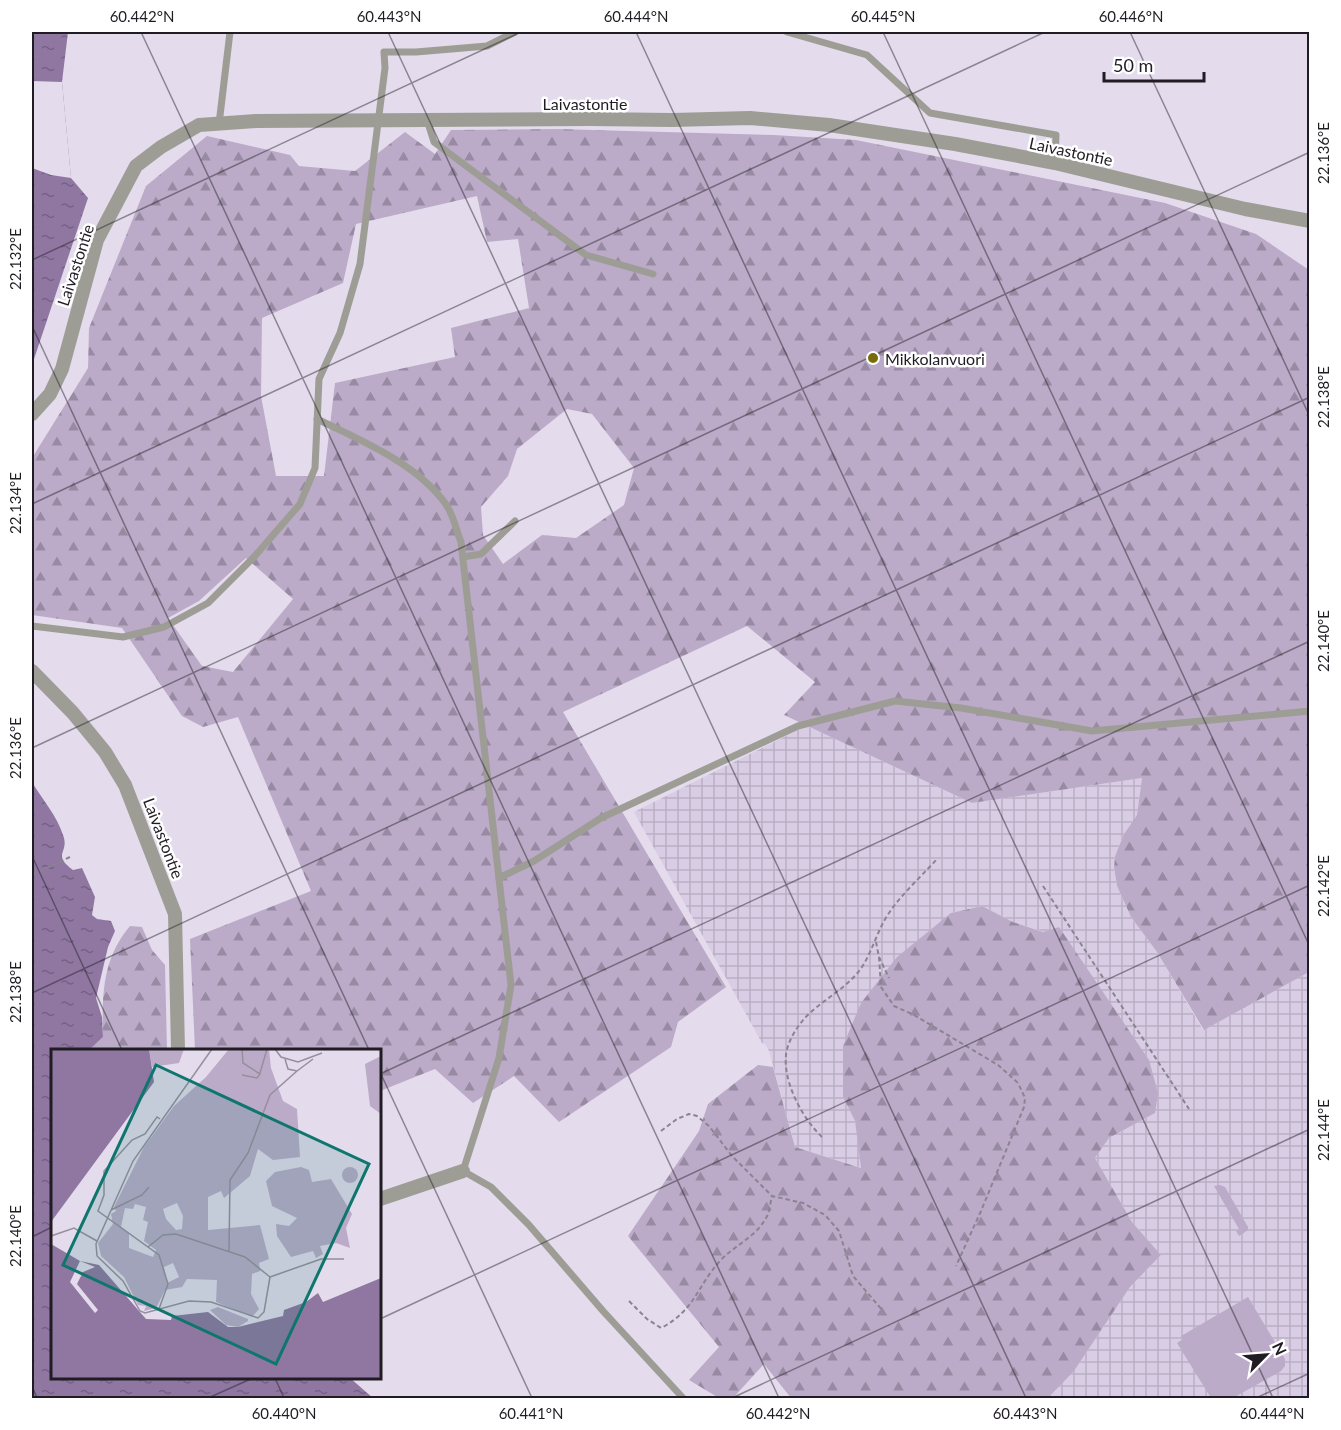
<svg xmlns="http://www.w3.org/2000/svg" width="1341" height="1430" font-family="Lato,sans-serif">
	<defs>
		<pattern id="industrial-grid" width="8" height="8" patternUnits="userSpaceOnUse" patternTransform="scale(1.5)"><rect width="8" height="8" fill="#d9cce5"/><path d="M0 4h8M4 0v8" fill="none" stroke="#baafc4"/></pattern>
		<pattern id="forest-firs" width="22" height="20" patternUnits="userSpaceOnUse" patternTransform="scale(1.5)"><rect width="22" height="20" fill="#bbabc8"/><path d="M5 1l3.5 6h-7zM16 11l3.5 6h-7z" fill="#988aa2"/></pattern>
		<pattern id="water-ripples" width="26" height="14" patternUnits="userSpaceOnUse" patternTransform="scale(1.5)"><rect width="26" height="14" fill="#8f77a2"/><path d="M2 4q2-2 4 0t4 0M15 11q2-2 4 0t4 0" fill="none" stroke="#746184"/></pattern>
	</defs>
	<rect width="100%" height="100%" fill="#e4dbed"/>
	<polygon fill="url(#industrial-grid)" points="810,727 972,803 1142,778 1137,815 1124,834 1115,856 1114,867 1117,886 1131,917 1157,952 1203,1030 1309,972 1309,1398 1048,1398 1074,1371 1130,1287 1161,1255 1132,1222 1095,1158 1109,1138 1155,1113 1059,927 1044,932 1013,922 982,906 951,913 843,1097 855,1121 862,1168 795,1147 769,1051 765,1044 762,1043 634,812 800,729"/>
	<g fill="#bbabc8">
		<polygon points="1220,1185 1225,1187 1248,1227 1248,1230 1239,1236 1236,1231 1239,1229 1214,1186"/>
		<polygon points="1248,1297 1285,1359 1285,1366 1281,1371 1233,1398 1211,1398 1177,1343 1183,1339 1181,1336"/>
	</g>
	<g fill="url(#forest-firs)" fill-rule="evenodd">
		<path d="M557,129L774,135L856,140L1165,203L1256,234L1309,270V972L1204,1030L1157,952L1131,917L1117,886L1114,867L1115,856L1124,834L1137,815L1142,778L972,803L784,715L815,682L747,626L563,712L726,987L678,1022L671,1047L559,1122L514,1076L473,1103L435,1069L380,1091V1050H195L190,939L311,891L238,717L203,727L182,716L122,628L32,615V458L88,368L89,328L146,186L207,136L290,155L299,166L355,171L405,132L435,154L451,130ZM477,196L487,242L518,239L529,308L451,328L455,357L335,383L324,476H276L261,396L262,318L343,283L356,224ZM567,409L592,414L634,468L624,505L576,538L542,535L503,564L483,535L481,507L508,476L517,449ZM246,558L293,599L233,672L202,666L168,618L199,601Z"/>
		<polygon points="982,906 1013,922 1043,932 1059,927 1149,1060 1158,1093 1155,1113 1109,1138 1095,1158 1132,1222 1161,1255 1130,1287 1074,1371 1048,1398 791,1398 764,1364 733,1398 719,1398 689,1380 719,1347 628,1236 699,1131 708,1104 758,1065 773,1067 795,1147 861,1168 855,1121 843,1097 843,1046 861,1003 897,957 951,913"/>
		<path d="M130,926L142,927L152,950L165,965L167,1050H89L103,1037C102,996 102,959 130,926Z"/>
	</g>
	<g fill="url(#water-ripples)">
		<polygon points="32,32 68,32 62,82 71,178 88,198 32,365"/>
		<path d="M32,782C42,799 57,816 63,835C70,853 51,854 73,870L82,868L95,897L92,915L97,919L111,921L115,931L108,947L96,998L102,1017L103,1037L89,1050H52V1378H350L373,1398H32Z"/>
	</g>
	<polygon fill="#e4dbed" points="32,81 62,82 71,178 51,175 32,168"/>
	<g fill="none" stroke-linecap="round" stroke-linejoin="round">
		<g stroke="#8a8491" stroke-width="2" stroke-dasharray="4.5 3" stroke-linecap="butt">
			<polyline points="32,875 70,857"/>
			<polyline points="1043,886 1189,1109"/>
			<polyline points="876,942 879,957 889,978"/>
			<polyline points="879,957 881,987 894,1006 914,1015 998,1065 1018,1083 1025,1098 1024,1107 981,1211 956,1266"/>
			<polyline points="661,1131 677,1119 689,1114 697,1116 709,1126 732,1156 772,1196 803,1203 825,1215 839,1231 853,1276 883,1311"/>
			<path d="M822,1137C803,1119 783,1083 786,1055C787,1043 796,1028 804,1019C821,1000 847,989 862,967C871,953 876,936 884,921C897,898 919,879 937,859"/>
			<path d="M629,1301L647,1319L661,1328C694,1311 697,1287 719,1262C733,1246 755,1238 766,1218C770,1212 770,1203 772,1196"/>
		</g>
		<g stroke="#9e9d95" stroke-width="7">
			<polyline points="787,32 867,55 930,113 1056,135 1055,163"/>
			<polyline points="427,120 434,142 586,255 653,274"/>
			<polyline points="219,124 230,32"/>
			<path d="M317,419C360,440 416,463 445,503C453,513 456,530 461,542L511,985L499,1058L463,1171L491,1187L529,1225L603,1311L683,1398"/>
			<polyline points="463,557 481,554 515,521"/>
			<polyline points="32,626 123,637 164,627 208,603 254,557 300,504 315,468 319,379 340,333 360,264 385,68 384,52 416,52 487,46 515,32"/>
			<polyline points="499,878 534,861 601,818 798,726 895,701 961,708 1092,731 1310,711"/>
		</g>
		<g stroke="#9e9d95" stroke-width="14">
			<polyline points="32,414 50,394 62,369 97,240 136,166 161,147 199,125 256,121 589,119 672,120 750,118 829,125 955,144 1055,163 1245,209 1310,221"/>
			<polyline points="32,671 73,713 105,752 125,785 175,914 178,1050"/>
			<polyline points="380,1199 463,1171"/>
		</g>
	</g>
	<path fill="none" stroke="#201c23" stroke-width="1.5" stroke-opacity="0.45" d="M141,32L779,1398M388,32L1026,1398M636,32L1273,1398M883,32L1310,947M1130,32L1310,417M32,260L521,32M32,326L369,1050M32,504L1045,32M32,748L1310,152M32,856L122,1050M32,993L1310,397M380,1072L532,1398M380,1074L1310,641M32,1237L52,1227M380,1319L1310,885M275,1378L284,1398M32,1386L37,1398M208,1398L253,1378M732,1398L1310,1129M1256,1398L1310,1373"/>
	<circle fill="#776c07" stroke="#fff" stroke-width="2" cx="873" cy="358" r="6"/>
	<g text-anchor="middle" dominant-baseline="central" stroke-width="5" stroke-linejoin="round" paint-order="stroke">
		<g font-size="16" fill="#201c23" stroke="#fff">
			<text x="585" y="103">Laivastontie</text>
			<text transform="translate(1071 151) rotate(12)">Laivastontie</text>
			<text transform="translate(75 265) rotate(-72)">Laivastontie</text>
			<text transform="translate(164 838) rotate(69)">Laivastontie</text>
		</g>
		<g font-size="16" fill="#201c23" stroke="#fff" text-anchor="start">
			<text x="885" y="358">Mikkolanvuori</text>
		</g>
	</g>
	<g transform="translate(51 1049)">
		<rect width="330" height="330" fill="#e4dbed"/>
		<path d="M291 126a8 8 0 1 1 16 0a8 8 0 1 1-16 0Z" fill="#bbabc8"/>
		<path d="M98,0H133L128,14L101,18ZM178,0H218L220,19L232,52L246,60L249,108L222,111L207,100L199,127L173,149L170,142L157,148V181L209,176L218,210L208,214L209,222L201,225L200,245L208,260L201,268L165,253L166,231L136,230L131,238L114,241L105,259L93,262L95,257L87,256L73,228L50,207L47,194L62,175L60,165L65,162L63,158L93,98L123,57L155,28ZM126,154L132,167L131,180L125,181L115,170L112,160ZM84,155L95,158L92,171L97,173L93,192L105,201L102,208L78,199V184L70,178L74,159L82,160ZM122,214L128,228L116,234L113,218ZM330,7V65L319,57L314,15ZM250,118L258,121L261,133L280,130L301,165L295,179L299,199L285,194L269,197L272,205L265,209L262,202L240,208L226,187L225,175L238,177L246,169L221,157L215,132L224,123ZM167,258L197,270V272L187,278L175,276L159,261Z" fill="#bbabc8" fill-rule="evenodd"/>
		<path d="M0,0H98L103,33L0,173ZM0,195L29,212L48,216L95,270L120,271L121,267L157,263L177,278H187L232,267L233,261L255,253L267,244L272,253L330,229V330H0Z" fill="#8f77a2"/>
		<path d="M29,212L44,218L32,223L26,235L47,261L44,264L19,233Z" fill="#e4dbed"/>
		<path fill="none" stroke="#968f9c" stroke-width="1.5" d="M161,0L82,112L45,195L46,207L72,232L89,262L94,264L138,252L160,253L207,269L213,263L219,228M191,0L192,14L209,25L206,29L191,26M224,0L230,8L247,13L271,4M234,10L237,20L246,22L262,10M209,24L216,0M60,161L91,146L98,138M0,187L23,179L46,192M97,198L112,186L125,185L194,208L219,228M178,202L179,131L197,104L219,46L246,22M219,228L270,210H293M108,260L117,235L108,206L47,162L53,146V122L81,91L94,85L106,68L109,70"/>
		<path fill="#0f766e" fill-opacity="0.15" stroke="#0f766e" stroke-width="3" d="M105,16L318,115L225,315L12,216Z"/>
		<rect width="330" height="330" fill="none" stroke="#201c23" stroke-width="3"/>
	</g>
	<rect width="1341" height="1430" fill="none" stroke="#ffffff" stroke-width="66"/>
	<g transform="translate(1266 1355) rotate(65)" stroke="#ffffff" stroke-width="4.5" paint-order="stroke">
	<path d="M0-4.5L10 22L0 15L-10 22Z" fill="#201c23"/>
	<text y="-9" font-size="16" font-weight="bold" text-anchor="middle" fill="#201c23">N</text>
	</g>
	<path d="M1104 72v9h100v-9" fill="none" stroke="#201c23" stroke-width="3"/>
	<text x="1113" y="72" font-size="18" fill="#201c23" stroke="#ffffff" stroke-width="4.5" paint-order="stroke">50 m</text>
	<rect x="33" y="33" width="1275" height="1364" fill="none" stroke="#201c23" stroke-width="2"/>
	<g font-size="15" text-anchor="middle" fill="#201c23">
		<text x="142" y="22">60.442°N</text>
		<text x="389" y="22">60.443°N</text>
		<text x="636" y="22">60.444°N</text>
		<text x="883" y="22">60.445°N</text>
		<text x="1131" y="22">60.446°N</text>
		<text transform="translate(1324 153) rotate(-90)" y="5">22.136°E</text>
		<text transform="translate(16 259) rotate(-90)" y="5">22.132°E</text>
		<text transform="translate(1324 397) rotate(-90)" y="5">22.138°E</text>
		<text transform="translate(16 503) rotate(-90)" y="5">22.134°E</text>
		<text transform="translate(1324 641) rotate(-90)" y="5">22.140°E</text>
		<text transform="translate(16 748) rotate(-90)" y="5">22.136°E</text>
		<text transform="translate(1324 886) rotate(-90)" y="5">22.142°E</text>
		<text transform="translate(16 992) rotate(-90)" y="5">22.138°E</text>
		<text transform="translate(1324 1130) rotate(-90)" y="5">22.144°E</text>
		<text transform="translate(16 1236) rotate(-90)" y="5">22.140°E</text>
		<text x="284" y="1419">60.440°N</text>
		<text x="531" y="1419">60.441°N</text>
		<text x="778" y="1419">60.442°N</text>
		<text x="1025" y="1419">60.443°N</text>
		<text x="1272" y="1419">60.444°N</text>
	</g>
</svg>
